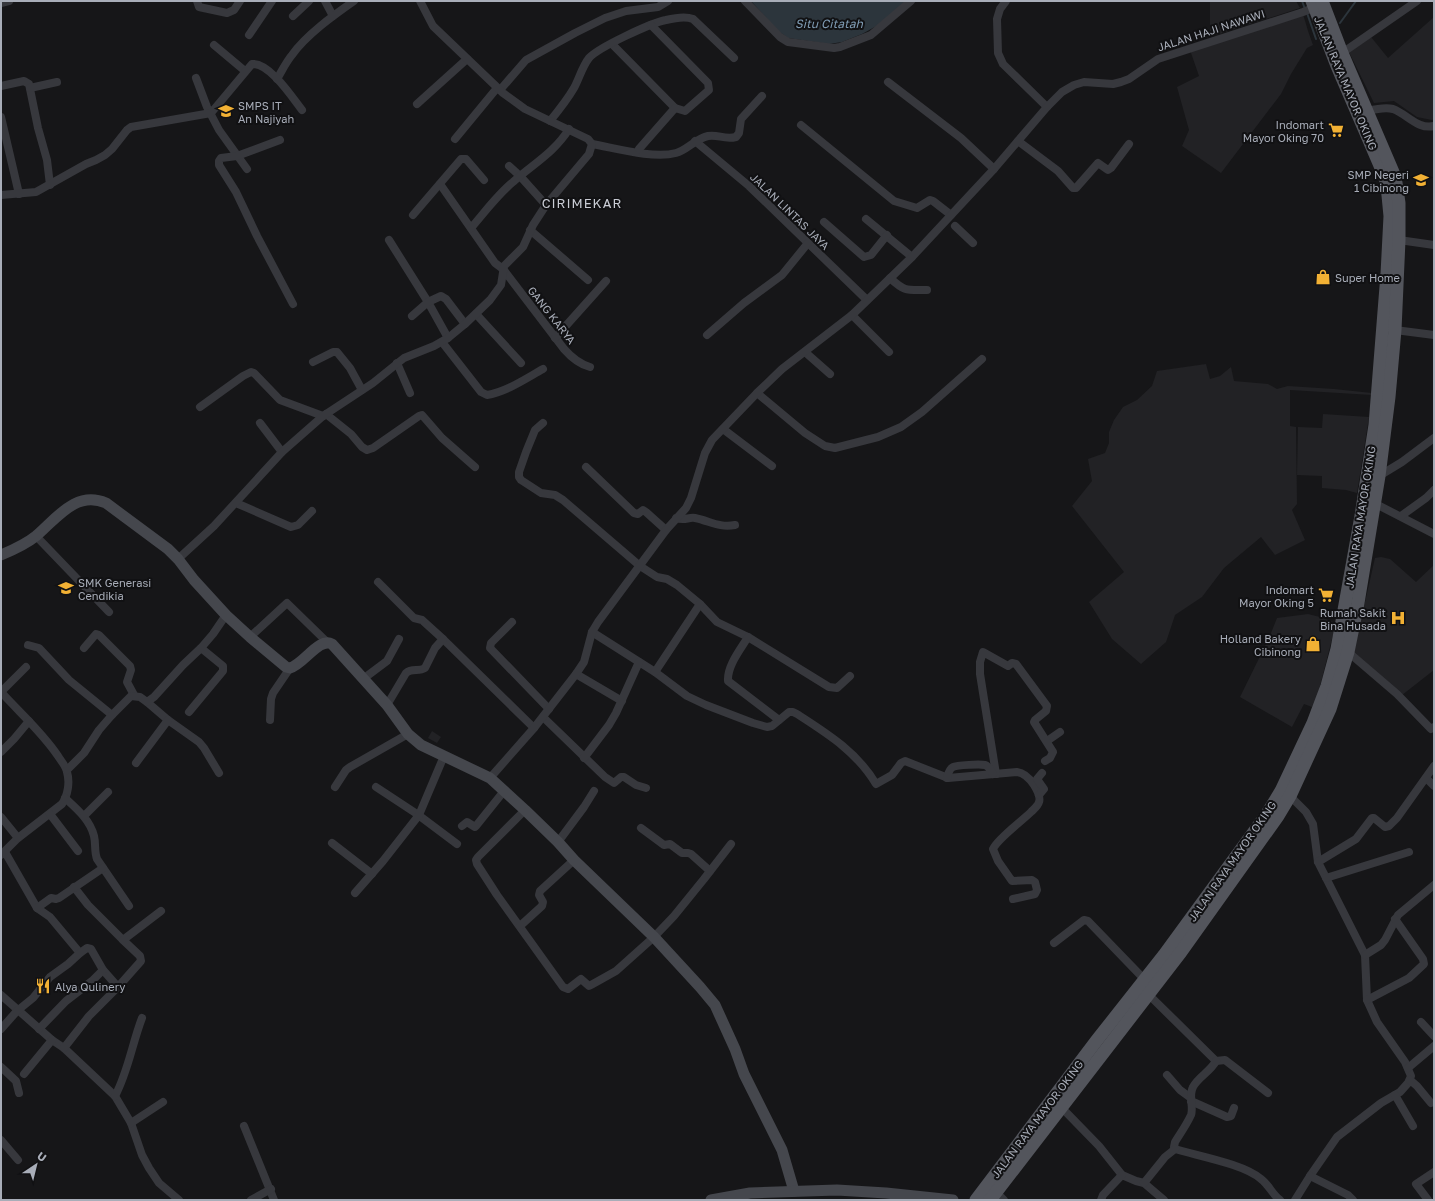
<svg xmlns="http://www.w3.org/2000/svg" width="1435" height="1201" font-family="'Golos Text',sans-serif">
	<rect width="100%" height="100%" fill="#161618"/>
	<g fill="#222225">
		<polygon points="1210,1 1296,1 1300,8 1210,37"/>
		<polygon points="1303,14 1308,31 1313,45 1307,48 1291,74 1281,94 1221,173 1182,146 1189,130 1177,87 1199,76 1190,50"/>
		<polygon points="1434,17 1434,119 1432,120 1417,117 1394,101 1374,103 1349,52 1371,37 1388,58"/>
		<polygon points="1206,364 1210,379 1220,376 1231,367 1234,381 1268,384 1277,389 1288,386 1334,389 1372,393 1372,395 1290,390 1290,426 1296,427 1297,504 1292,510 1305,540 1275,555 1261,537 1224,568 1202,597 1175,615 1166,642 1141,664 1112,639 1089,602 1124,572 1072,506 1092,481 1088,459 1105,453 1109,443 1109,432 1114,420 1123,407 1137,400 1152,386 1157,371"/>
		<polygon points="1323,414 1369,417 1357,493 1346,490 1322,488 1322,476 1297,475 1298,427 1322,428"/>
		<polygon points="1381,557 1390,559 1416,582 1434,565 1434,670 1402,695 1353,655 1375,558"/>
		<polygon points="1308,614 1320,617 1336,623 1317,698 1312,707 1304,704 1292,727 1240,697 1269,638 1277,618"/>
		<polygon points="432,731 441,737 437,743 428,738"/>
	</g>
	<polygon fill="#2c353c" points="751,1 907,1 880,24 862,34 842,42 829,44 788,38 777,30"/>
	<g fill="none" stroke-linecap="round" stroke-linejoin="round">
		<g stroke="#2c353c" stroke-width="2">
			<polyline points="1302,1 1305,9"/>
			<polyline points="1307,13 1316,39"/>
			<polyline points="1340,23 1356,1"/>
		</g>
		<g stroke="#37383d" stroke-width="8">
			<polyline points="197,1 199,7 227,13 234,10 240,1"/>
			<polyline points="325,1 333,16"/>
			<polyline points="745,1 780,37 788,42 834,48 840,47 871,35 911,1"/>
			<polyline points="1006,1 1000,9 997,19 998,53 1003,64 1047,107"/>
			<polyline points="1,3 9,1"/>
			<polyline points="293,16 309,1"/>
			<polyline points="249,35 272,1"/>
			<polyline points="612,44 675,108"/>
			<polyline points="214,45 245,71"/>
			<polyline points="1342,53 1417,1"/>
			<polyline points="196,78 207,107 219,130 247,169"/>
			<path d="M277,79C282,71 286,62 292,55C306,35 334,15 354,1"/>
			<polyline points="888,82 961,138 994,169"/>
			<polyline points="1,86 24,81 29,84 38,128 47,160 50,185"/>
			<polyline points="30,88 57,82"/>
			<polyline points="500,90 526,60 575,33 605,18 626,11 658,7 668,1"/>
			<polyline points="417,104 467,59"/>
			<path d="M1368,111C1376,109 1385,107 1393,109C1407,114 1418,130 1434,126"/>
			<polyline points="1,117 19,194"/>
			<path d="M550,121C559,110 567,100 574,88C579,79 582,67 589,58C599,47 651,23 666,20C674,18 686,16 693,19L734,58"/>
			<polyline points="801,125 894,201 917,208 930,200 933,201 951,215"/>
			<polyline points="455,139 497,88"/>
			<polyline points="280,140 237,156 221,158 219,161 219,165 236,192 257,236 293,304"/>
			<polyline points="695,141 749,186 867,300"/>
			<polyline points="1018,141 1058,171 1073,188 1076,188 1098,163 1108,170 1111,168 1129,144"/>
			<path d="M592,144C615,148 653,159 676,153C687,150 695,139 708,136C718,134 724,140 736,137L739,133L741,119L762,96"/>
			<polyline points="639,149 675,108 685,111 709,90 708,83 651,25"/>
			<polyline points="509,166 520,176 546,205"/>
			<path d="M440,184L495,263L503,269L564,349C571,357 579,364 590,367"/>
			<path d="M1,195L36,192L86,164L96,160L105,155L112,149L127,130L131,127L211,113L252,64C269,62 292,97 302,110"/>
			<polyline points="413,215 461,159 466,159 484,180"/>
			<polyline points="866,219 912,257"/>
			<polyline points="824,222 864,257 871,255 887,235"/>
			<polyline points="955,226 973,243"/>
			<path d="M471,228C485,212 497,195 513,182C533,164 554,153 569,129"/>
			<polyline points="530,230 588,280"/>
			<polyline points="389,240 428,302 448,338"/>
			<polyline points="1399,240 1434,245"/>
			<path d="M890,278C905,292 907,290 927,290"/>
			<polyline points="476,314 521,363"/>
			<polyline points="852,315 889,352"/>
			<polyline points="412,316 428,302 441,296 446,299 465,324"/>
			<polyline points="1395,330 1434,335"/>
			<polyline points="707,335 744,303 782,275 808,243"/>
			<polyline points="555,338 606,281"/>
			<path d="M442,342L481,392L487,395C506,392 525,379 543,369"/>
			<polyline points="805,352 830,374"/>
			<polyline points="313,362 333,352 337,352 350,368 362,390"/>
			<polyline points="397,363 410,393"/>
			<polyline points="757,393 805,433 825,446 835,448 878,437 901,427 922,412 982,359"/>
			<polyline points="200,407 243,376 251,372 254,373 280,400 323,416"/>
			<polyline points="326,414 351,434 362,447 367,450 373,448 419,416 422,415 442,438 475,467"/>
			<polyline points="260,423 282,452"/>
			<polyline points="543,423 535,430 526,452 519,472 519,477 521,480 541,493 555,495 563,500 640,566 657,577 667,579 677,585 700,604 717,622 748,637 829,687 837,688 850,676"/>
			<polyline points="723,429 772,466"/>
			<polyline points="586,467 634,513 638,514 643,510 646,512 666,530"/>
			<polyline points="1379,476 1402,462 1434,438"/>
			<polyline points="236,503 291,527 298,525 312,511"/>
			<polyline points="1374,503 1434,534"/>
			<polyline points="1401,516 1426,498 1434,490"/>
			<path d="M676,518C685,521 688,517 695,518C710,521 719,528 735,525"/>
			<polyline points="36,536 109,612"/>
			<polyline points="178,559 214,526 282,452 323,416 373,383 404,358 434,346 448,338 465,324 490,300 501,285 504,266 523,247 533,225 546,205 589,154 592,144 588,139 525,109 503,93 433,26 420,1"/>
			<polyline points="378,582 414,618 422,620 443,639 534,728"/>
			<polyline points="512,622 491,643 490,648 549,709"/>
			<path d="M592,632L655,672L687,696L706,705L753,723L767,727L772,726L789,712H793L797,714C828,734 857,752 876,784L892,775L901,763L905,761L948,778L1017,772C1025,773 1030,779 1034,785C1037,790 1041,797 1039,802C1038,806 1034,809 1031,812C1022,821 997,839 993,849L998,861L1012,881L1032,880L1035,882L1037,890L1035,894L1013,899"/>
			<polyline points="250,637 287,603 327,642"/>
			<path d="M748,637C740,650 727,666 728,681L779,720"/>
			<polyline points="28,645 39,648 69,680 112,715"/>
			<polyline points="84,648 96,634 99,635 130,666 131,670 127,682 134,695"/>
			<polyline points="1348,652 1397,694 1431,729 1434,727"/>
			<polyline points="655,672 700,604"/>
			<polyline points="576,674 622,701"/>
			<polyline points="363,679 387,661 399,639"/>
			<path d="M1,692C20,713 42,732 58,756C61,761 66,766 67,772C70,782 68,795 62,804L18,838L1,855"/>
			<polyline points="1,692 26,667"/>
			<polyline points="147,702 168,720 199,742 204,748 219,773"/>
			<path d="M387,705L406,673C412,668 419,672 425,668L435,648L443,639"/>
			<polyline points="189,712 223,671 223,666 201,648"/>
			<polyline points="543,717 605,777 614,783 621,777 624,777 636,785 646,788"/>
			<polyline points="270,720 271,699 273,693 290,668"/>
			<polyline points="1047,741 1060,732"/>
			<polyline points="1,752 14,739 29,721"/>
			<polyline points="584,758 609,725 616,713 639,662"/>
			<polyline points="136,763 168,720"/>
			<polyline points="67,770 84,753 99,730 112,715 131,696 140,697 147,702 154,697 183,665 201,648 213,634 226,615"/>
			<polyline points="996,774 980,674 980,662 983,652 1008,666 1012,663 1016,664 1047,706 1046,711 1035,720 1034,722 1053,752 1050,758 1045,761"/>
			<polyline points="490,778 534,728 576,674 584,662 592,632 598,622 666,530 686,508 691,498 705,453 712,440 757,393 782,369 852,315 912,257 994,169 1047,107 1062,92 1074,85 1084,82 1113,84 1121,82 1129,79 1158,59 1303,12 1318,6"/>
			<path d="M947,778C948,774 949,769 953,767C957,765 980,764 985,765C989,766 991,771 993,774"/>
			<polyline points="1426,778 1434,786"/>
			<polyline points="335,787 346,770 350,767 408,734"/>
			<polyline points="376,787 417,814 457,844"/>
			<polyline points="1039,795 1044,789 1037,779 1042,773"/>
			<polyline points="1290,796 1306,812 1313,824 1318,862 1365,955 1367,1000 1377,1022 1405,1062 1411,1076 1408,1083 1400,1092 1381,1103 1337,1137 1310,1176 1295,1200"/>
			<path d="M65,798C77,809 90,820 94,836C96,844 94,851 97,859L129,906"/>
			<polyline points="525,810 478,857 476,860 477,864 497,895 563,987 568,989 581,979 589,986 591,985 616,971 654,937 674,916 704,879 731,844"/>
			<polyline points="50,814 78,851"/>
			<polyline points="84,816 108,792"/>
			<polyline points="1,817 18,838"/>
			<polyline points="462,826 467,822 475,827 476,826 504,791"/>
			<polyline points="641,828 664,845 670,844 682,853 688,853 691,854 710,871"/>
			<polyline points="558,842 584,807 594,791"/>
			<polyline points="332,843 372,874"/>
			<polyline points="5,852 37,908 50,917 80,953"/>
			<polyline points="1318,862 1356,839 1372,818 1374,818 1385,827 1389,826 1397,818 1434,766"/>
			<polyline points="1326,878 1409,852"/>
			<polyline points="74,887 88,905 123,940"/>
			<polyline points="355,893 383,861 419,815 444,756"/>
			<polyline points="37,908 51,898 56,899 59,898 103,868"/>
			<polyline points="520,926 542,906 543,902 539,895 540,891 574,860"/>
			<polyline points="1054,943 1084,920 1088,921 1144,979"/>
			<polyline points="1365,955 1381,945 1385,940 1398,915 1434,885"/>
			<polyline points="1148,994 1216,1061"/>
			<polyline points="1,995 52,1040 64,1048 115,1096 131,1123 142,1155 149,1168 159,1183 179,1200"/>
			<polyline points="1367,1000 1409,978 1424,964 1423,959 1395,919"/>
			<polyline points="1421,1022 1434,1036"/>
			<polyline points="1,1029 17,1011 33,998 50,977 68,964 80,953 87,948 91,949 103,970 118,987"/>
			<polyline points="39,1029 66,1001 92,981 103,970"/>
			<polyline points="64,1048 89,1016 118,987 141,961 140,956 123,940 161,911"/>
			<polyline points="1216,1061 1225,1060 1268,1093"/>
			<polyline points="1,1067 16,1081 19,1093"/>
			<polyline points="1408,1068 1434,1046"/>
			<polyline points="24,1074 52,1040"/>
			<polyline points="1167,1075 1180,1090 1191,1098"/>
			<polyline points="1410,1080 1417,1086 1431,1103"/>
			<polyline points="1395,1095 1413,1126"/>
			<path d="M115,1096C128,1072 132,1044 142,1018"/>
			<polyline points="1191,1101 1227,1117 1231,1116 1234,1108"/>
			<polyline points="1061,1107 1099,1146 1122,1175 1136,1181 1144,1183 1164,1200"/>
			<polyline points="131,1123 163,1102"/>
			<polyline points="244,1126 274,1200"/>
			<polyline points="1,1140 18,1160"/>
			<path d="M1175,1149C1198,1156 1244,1164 1261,1179C1269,1185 1272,1194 1280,1200"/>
			<path d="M1175,1149L1174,1147L1175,1142C1180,1134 1187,1124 1191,1115C1194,1106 1188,1096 1193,1087C1198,1077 1210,1072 1216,1061"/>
			<polyline points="1310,1176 1348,1195 1353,1200"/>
			<polyline points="1144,1183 1165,1157 1175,1149"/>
			<polyline points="996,1192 1004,1200"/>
			<polyline points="251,1200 271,1189"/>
			<polyline points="1101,1200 1103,1195 1122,1175"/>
			<polyline points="1428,1200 1416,1184 1434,1172"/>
		</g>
		<g stroke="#45474d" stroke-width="11">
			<path d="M1,555C13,550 26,544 36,536C57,518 76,490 106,503L168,549L178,559L194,580L226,615L250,637L286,667L290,668C304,664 319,637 332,644L387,705L408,734L421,745L490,778L525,810L558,842L574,860L654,937L700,987L715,1005L735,1049L744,1074L782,1150L794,1191"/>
			<polyline points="711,1200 750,1193 837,1190 886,1193 953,1200"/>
		</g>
		<g stroke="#53555c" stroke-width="13">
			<polyline points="976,1200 1097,1040 1164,955 1267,814 1281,791 1313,723 1327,686 1337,649 1361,516 1375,425 1387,274 1390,216 1387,185 1384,175 1337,66 1312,1"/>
			<polyline points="990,1200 1181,952 1278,816 1290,796 1330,709 1348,652 1358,603 1379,476 1389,397 1395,330 1399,240 1399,203 1396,183 1393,172 1342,53 1322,1"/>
		</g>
	</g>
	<defs>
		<g id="school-bare" transform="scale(1.2)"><path d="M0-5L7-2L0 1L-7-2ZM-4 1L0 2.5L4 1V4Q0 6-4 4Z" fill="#f2b134" stroke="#111113" stroke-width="2.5" paint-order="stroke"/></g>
		<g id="supermarket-bare" transform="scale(1.2)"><path d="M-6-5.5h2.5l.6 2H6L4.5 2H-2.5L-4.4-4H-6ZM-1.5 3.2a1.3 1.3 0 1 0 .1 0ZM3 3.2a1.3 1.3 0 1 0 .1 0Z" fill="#f2b134" stroke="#111113" stroke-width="2.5" paint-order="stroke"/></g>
		<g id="shop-bare" transform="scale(1.2)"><path d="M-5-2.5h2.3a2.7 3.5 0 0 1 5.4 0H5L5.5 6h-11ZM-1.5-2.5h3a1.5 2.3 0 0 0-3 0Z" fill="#f2b134" stroke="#111113" stroke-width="2.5" paint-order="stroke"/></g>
		<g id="hospital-bare" transform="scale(1.2)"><path d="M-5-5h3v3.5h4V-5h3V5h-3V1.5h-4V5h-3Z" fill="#f2b134" stroke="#111113" stroke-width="2.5" paint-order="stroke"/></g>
		<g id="restaurant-bare" transform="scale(1.2)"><path d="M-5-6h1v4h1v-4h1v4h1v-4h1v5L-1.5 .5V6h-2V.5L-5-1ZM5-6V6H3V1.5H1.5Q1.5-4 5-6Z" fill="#f2b134" stroke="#111113" stroke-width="2.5" paint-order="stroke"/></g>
	</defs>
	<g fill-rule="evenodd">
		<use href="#school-bare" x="226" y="111"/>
		<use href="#supermarket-bare" x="1336" y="130"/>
		<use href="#school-bare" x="1421" y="180"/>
		<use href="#shop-bare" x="1323" y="277"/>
		<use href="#school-bare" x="66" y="588"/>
		<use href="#supermarket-bare" x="1326" y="595"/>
		<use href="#hospital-bare" x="1398" y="618"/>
		<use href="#shop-bare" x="1313" y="644"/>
		<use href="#restaurant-bare" x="43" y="986"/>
	</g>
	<g text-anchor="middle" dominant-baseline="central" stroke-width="4" stroke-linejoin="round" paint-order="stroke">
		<g font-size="11" fill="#a8adb8" stroke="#111113">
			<text transform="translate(1211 30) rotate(-18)">JALAN HAJI NAWAWI</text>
			<text transform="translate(1346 83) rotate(67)">JALAN RAYA MAYOR OKING</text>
			<text transform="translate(790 211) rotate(44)">JALAN LINTAS JAYA</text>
			<text transform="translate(552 315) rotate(52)">GANG KARYA</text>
			<text transform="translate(1360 517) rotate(-81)">JALAN RAYA MAYOR OKING</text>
			<text transform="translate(1232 861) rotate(-55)">JALAN RAYA MAYOR OKING</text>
			<text transform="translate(1037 1119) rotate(-53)">JALAN RAYA MAYOR OKING</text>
		</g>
		<g font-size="11" fill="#a8adb8" stroke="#111113" text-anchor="end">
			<text x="238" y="105" text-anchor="start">SMPS IT<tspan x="238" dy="13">An Najiyah</tspan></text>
			<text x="1324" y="124">Indomart<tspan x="1324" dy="13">Mayor Oking 70</tspan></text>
			<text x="1409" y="174">SMP Negeri<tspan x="1409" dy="13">1 Cibinong</tspan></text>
			<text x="1335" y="277" text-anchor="start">Super Home</text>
			<text x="78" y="582" text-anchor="start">SMK Generasi<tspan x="78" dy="13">Cendikia</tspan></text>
			<text x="1314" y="589">Indomart<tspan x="1314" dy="13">Mayor Oking 5</tspan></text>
			<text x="1386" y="612">Rumah Sakit<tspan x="1386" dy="13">Bina Husada</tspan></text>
			<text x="1301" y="638">Holland Bakery<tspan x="1301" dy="13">Cibinong</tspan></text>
			<text x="55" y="986" text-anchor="start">Alya Qulinery</text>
		</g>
		<g font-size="12" font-style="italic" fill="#7f9bb3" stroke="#111113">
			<text x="829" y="23">Situ Citatah</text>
		</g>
		<g font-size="13" letter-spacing="1" fill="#c9ccd4" stroke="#111113">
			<text x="582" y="203">CIRIMEKAR</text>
		</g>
	</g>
	<rect width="1435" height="1201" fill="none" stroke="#a8adb8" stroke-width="4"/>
	<g transform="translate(36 1165) rotate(35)" stroke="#111113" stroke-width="3" paint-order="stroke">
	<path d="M0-3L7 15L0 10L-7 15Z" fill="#a8adb8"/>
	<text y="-6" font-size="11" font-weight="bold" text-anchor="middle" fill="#a8adb8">U</text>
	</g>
</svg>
